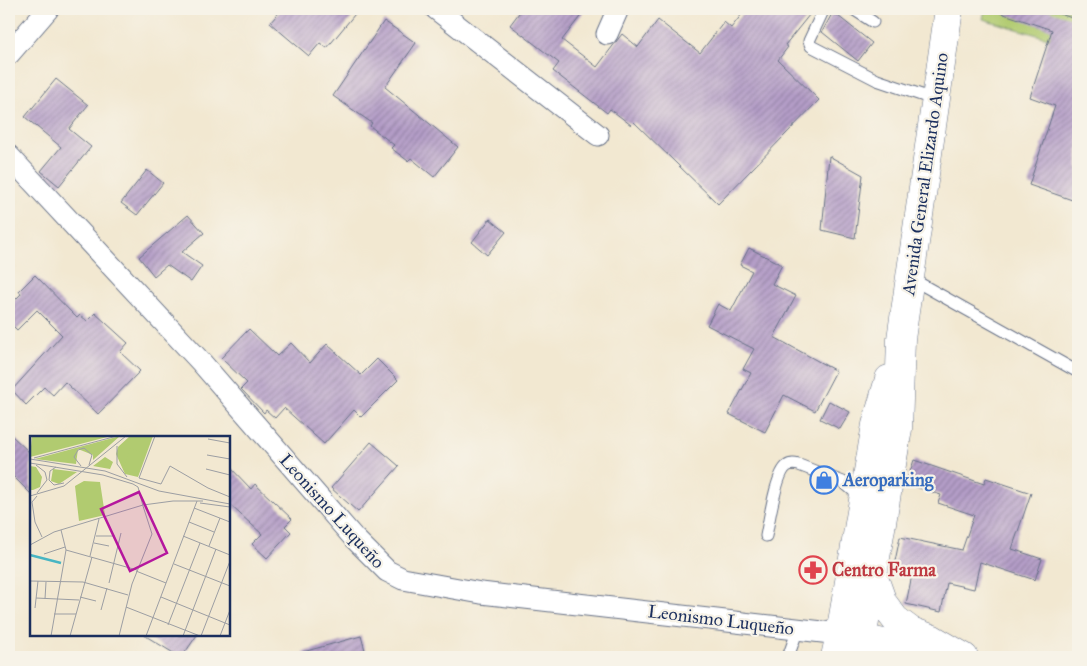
<svg xmlns="http://www.w3.org/2000/svg" width="1087" height="666" font-family="'IM FELL Great Primer',serif">
	<defs>
		<pattern id="building-hatch" width="6" height="6" patternUnits="userSpaceOnUse" patternTransform="scale(1.25)"><rect width="6" height="6" fill="#b49dc7"/><path d="M-1 1l2-2M0 6l6-6M5 7l2-2" fill="none" stroke="#9280a5"/></pattern>
	</defs>
	<rect width="100%" height="100%" fill="#f7f3e8"/>
	<filter id="ink" filterUnits="userSpaceOnUse"><feTurbulence type="fractalNoise" baseFrequency=".02" numOctaves="2"/><feDisplacementMap in="SourceGraphic" scale="10" xChannelSelector="R" yChannelSelector="G"/><feConvolveMatrix kernelMatrix="1 2 1 2 8 2 1 2 1" color-interpolation-filters="sRGB"/></filter>
	<filter id="wash" filterUnits="userSpaceOnUse"><feTurbulence type="fractalNoise" baseFrequency=".0096" numOctaves="4" result="noise"/><feDisplacementMap in="SourceGraphic" scale="20" xChannelSelector="R" yChannelSelector="G"/><feGaussianBlur stdDeviation="1.12" result="paint"/><feColorMatrix in="noise" values="0 0 0 0 0 0 0 0 0 0 0 0 0 0 0 0 0 1.4 0 .05"/><feComposite in="paint" operator="in"/></filter>
	<g filter="url(#wash)">
		<rect width="100%" height="100%" fill="#f2e8d1"/>
		<polygon fill="#b1cb70" stroke="#667d67" points="985,9 1078,9 1078,47 983,19"/>
		<g id="blocks">
			<g fill="url(#building-hatch)">
				<polygon points="282,9 359,9 327,48 320,43 309,56 270,23"/>
				<polygon points="522,9 586,9 562,40 597,67 622,34 638,47 658,20 700,53 724,22 731,28 746,9 814,9 785,45 788,47 778,60 819,100 718,204 634,122 631,125 610,109 607,113 553,71 559,63 510,25"/>
				<polygon points="999,9 1045,9 1078,20 1078,202 1029,185 1055,106 1030,97 1052,30 998,12"/>
				<polygon points="833,12 872,43 858,61 822,32"/>
				<polygon points="384,21 416,43 385,87 458,147 434,177 411,158 408,161 391,148 394,145 370,126 372,123 333,96"/>
				<polygon points="56,79 88,105 69,129 91,147 59,186 41,171 61,147 25,117"/>
				<polygon points="829,156 863,175 855,238 822,230"/>
				<polygon points="147,170 163,183 137,215 121,203"/>
				<polygon points="188,215 204,233 182,252 202,266 191,282 167,265 154,276 139,257"/>
				<polygon points="490,219 506,232 487,255 472,242"/>
				<polygon points="749,248 782,265 772,284 796,296 774,337 836,371 815,411 784,395 765,432 729,414 751,373 743,369 754,349 707,325 718,304 731,311 752,271 740,265"/>
				<polygon points="35,275 77,318 80,315 87,321 95,313 128,343 120,352 140,371 98,414 65,382 53,395 44,387 26,405 12,390 62,335 37,310 17,330 9,322 9,306 21,294 19,291"/>
				<polygon points="249,329 277,356 291,343 310,363 327,344 361,375 377,359 398,380 361,417 354,410 324,444 284,408 275,418 266,410 264,413 241,389 247,383 221,358"/>
				<polygon points="829,401 850,412 840,429 820,419"/>
				<polygon points="9,433 31,454 31,494 9,472"/>
				<polygon points="371,442 399,466 358,512 331,488"/>
				<polygon points="914,460 984,484 986,478 1031,493 1012,549 1042,559 1035,580 980,562 974,589 947,583 941,612 906,604 912,575 893,571 900,537 962,550 974,515 938,503 941,495 906,484"/>
				<polygon points="229,466 251,489 255,484 292,519 285,526 291,532 267,558 252,544 262,534 229,504"/>
				<polygon points="144,635 197,635 182,657 180,657"/>
				<polygon points="361,636 367,657 304,657 303,652"/>
			</g>
		</g>
	</g>
	<g filter="url(#ink)">
		<use href="#blocks" fill-opacity="0" stroke="#667086" stroke-width="1"/>
		<g fill="none" stroke-linecap="round" stroke-linejoin="round">
			<g stroke="#667086" stroke-width="13">
				<g id="lane">
					<polyline points="824,9 809,41 811,46 877,80 936,100"/>
					<polyline points="853,9 873,22"/>
					<polyline points="910,278 1078,372"/>
					<path d="M766,536C769,522 776,473 787,466C791,463 795,464 799,465L843,482L862,498"/>
					<polyline points="788,657 798,629"/>
				</g>
			</g>
			<g stroke="#667086" stroke-width="23">
				<g id="street">
					<polyline points="436,9 598,135"/>
					<polyline points="607,34 618,9"/>
					<polyline points="9,54 48,9"/>
					<polyline points="9,156 201,362 354,538 387,571 403,579 481,593 840,634"/>
				</g>
			</g>
			<g stroke="#667086" stroke-width="29">
				<g id="primary">
					<polyline points="835,657 840,634 876,425 889,379"/>
					<polyline points="858,657 862,639 898,429 901,339 949,9"/>
				</g>
			</g>
			<g stroke="#667086" stroke-width="29">
				<g id="highway">
					<polyline points="873,575 883,603 895,619 911,631 933,639 964,657"/>
					<polyline points="840,634 937,654"/>
				</g>
			</g>
			<use href="#lane" stroke="#fff" stroke-width="11"/>
			<use href="#street" stroke="#fff" stroke-width="21"/>
			<use href="#primary" stroke="#fff" stroke-width="28"/>
			<use href="#highway" stroke="#fff" stroke-width="28"/>
		</g>
	</g>
	<defs>
		<g id="shop-ring" transform="scale(1.4375)"><circle r="9.5" fill="#f7f3e8" stroke="#3f7fe0" stroke-width="1.5"/><path d="M-5-2.5h2.3a2.7 3.5 0 0 1 5.4 0H5L5.5 6h-11ZM-1.5-2.5h3a1.5 2.3 0 0 0-3 0Z" fill="#3f7fe0"/></g>
		<g id="pharmacy-ring" transform="scale(1.4375)"><circle r="9.5" fill="#f7f3e8" stroke="#e0444e" stroke-width="1.5"/><path d="M-2-6h4v4h4v4h-4v4h-4v-4h-4v-4h4Z" fill="#e0444e"/></g>
	</defs>
	<g fill-rule="evenodd">
		<use href="#shop-ring" x="824" y="480"/>
		<use href="#pharmacy-ring" x="813" y="570"/>
	</g>
	<g text-anchor="middle" dominant-baseline="central" stroke-width="4.5" stroke-linejoin="round" paint-order="stroke">
		<g font-size="18" fill="#1b2f5e" stroke="#f7f3e8">
			<text transform="translate(925 174) rotate(-82)">Avenida General Elizardo Aquino</text>
			<text transform="translate(332 511) rotate(48)">Leonismo Luqueño</text>
			<text transform="translate(721 620) rotate(7)">Leonismo Luqueño</text>
		</g>
		<g font-size="18" font-weight="bold" fill="#366cbe" stroke="#f7f3e8" text-anchor="start">
			<text x="843" y="480">Aeroparking</text>
		</g>
		<g font-size="18" font-weight="bold" fill="#be3a42" stroke="#f7f3e8" text-anchor="start">
			<text x="832" y="570">Centro Farma</text>
		</g>
	</g>
	<g transform="translate(30 436)">
		<rect width="200" height="200" fill="#f2e8d1"/>
		<path d="M2,0H81L0,21ZM90,0L63,24V19L48,13L46,28L5,23ZM75,21L83,26L80,33L63,30ZM23,33L47,36L29,48L21,45Z" fill="#b1cb70"/>
		<path d="M100,0H123L108,41L95,38L86,18L88,11ZM0,30L6,31L12,41L10,51L3,54H0Z" fill="#b1cb70"/>
		<path d="M100,12L115,17L107,38L93,33ZM54,45L70,46L75,79L49,85L45,50Z" fill="#b1cb70"/>
		<path fill="none" stroke="#48b5c3" stroke-width="2.5" d="M0,119L31,127"/>
		<path fill="none" stroke="#9c9ea3" stroke-width="1" d="M125,0L109,42L131,48L140,30L178,52L200,61M178,3L200,7M87,10V28L97,41M177,19L200,23M4,22L87,0M0,23L75,35L129,55L200,68M0,27L73,39L103,48L108,51L113,70M6,29L15,36L17,44L7,57M51,30L44,21L48,14L54,12L62,19L59,29M26,31L20,35L19,44L24,49L34,47M176,33L200,39M0,60L34,50L96,0M7,60L2,66L5,86L12,101M170,67L200,71M164,72L200,86M159,86L184,96M66,100H85M153,100L200,119M64,107L79,110M0,109L24,96L113,69L143,65H173M179,110L190,82M36,114L107,134M14,118L35,111M60,120L69,83M144,128L200,150M106,135L136,147M0,145L53,146M53,146L98,159M79,147L91,97M50,161L66,165M131,161L200,189M6,162L49,164M15,163L16,146M96,171L170,200M5,172L8,145M71,174L77,152M24,178H46M138,189L170,107M21,200L36,114L31,94M40,200L62,121M89,200L102,148L122,98L113,70M116,200L167,65M153,200L186,113M171,200L200,125M190,200L200,174"/>
		<path fill="#b5179e" fill-opacity="0.15" stroke="#b5179e" stroke-width="2.5" d="M109,56L137,117L100,135L71,73Z"/>
		<rect width="200" height="200" fill="none" stroke="#1b2f5e" stroke-width="2.5"/>
	</g>
	<rect width="1087" height="666" fill="none" stroke="#f7f3e8" stroke-width="30"/>
</svg>
